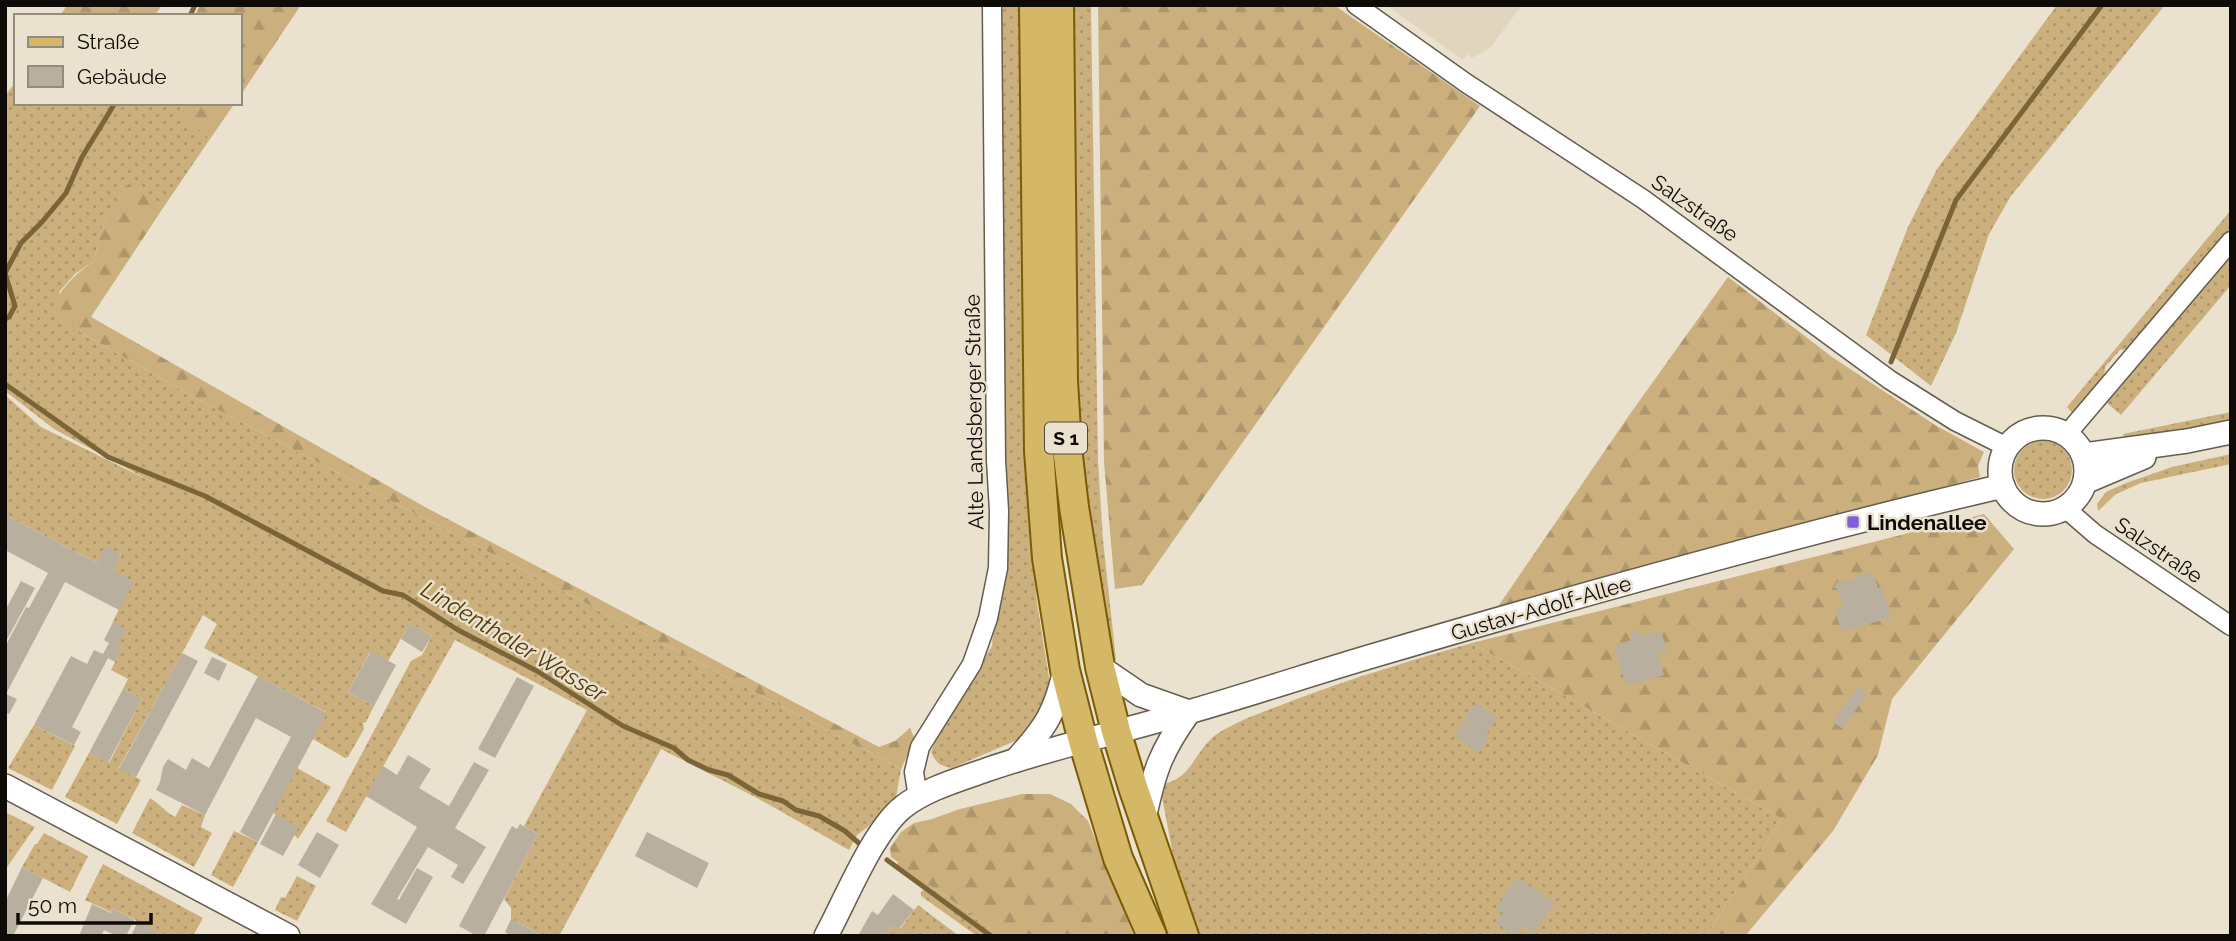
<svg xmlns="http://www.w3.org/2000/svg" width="2236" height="941" font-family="Raleway,sans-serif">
	<defs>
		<pattern id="grass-dots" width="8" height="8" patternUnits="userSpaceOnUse" patternTransform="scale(1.75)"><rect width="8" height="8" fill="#cbb07d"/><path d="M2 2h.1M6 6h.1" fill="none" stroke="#ad966b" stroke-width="1.8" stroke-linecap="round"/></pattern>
		<pattern id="forest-firs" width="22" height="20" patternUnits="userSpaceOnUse" patternTransform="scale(1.75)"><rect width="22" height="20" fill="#cbb07d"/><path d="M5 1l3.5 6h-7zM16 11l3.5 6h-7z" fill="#ad966b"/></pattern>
	</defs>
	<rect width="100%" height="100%" fill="#eae1cf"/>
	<polygon fill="#e2d5bd" points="1386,5 1522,5 1490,48 1472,58 1467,54 1463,60"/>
	<g fill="url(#grass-dots)">
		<path d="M1002,5H1025L1031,533L1037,603L1050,684V702L1027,736L952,768C940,766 936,763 931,752L940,731L992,646L993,628L1003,455Z"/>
		<polygon points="1069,5 1091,5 1098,461 1103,540 1116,660 1113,660 1108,650 1077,440"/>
		<polygon points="2057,5 2165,5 2011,196 1989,234 1956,333 1931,386 1866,335 1908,227 1937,169"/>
		<polygon points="16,81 16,103 184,103 180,113 210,139 165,205 126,186 101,229 94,261 75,274 59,292 77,329 85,335 188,394 901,769 896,797 869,826 857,835 849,850 757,798 661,749 559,936 543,936 511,919 511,908 504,899 538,834 524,826 587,710 455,640 346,832 326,821 411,661 422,655 432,636 410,623 388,661 370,652 348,692 374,706 366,722 363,723 364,729 348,757 345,758 313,739 326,712 204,648 217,624 203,615 119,768 141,780 117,824 65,797 89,753 109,763 142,699 123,689 128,679 111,670 121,650 116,647 113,622 120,607 113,571 121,555 107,547 97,563 5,515 5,395 41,427 154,483 54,429 5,391 5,96"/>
		<polygon points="2231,210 2231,228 2130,349 2120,350 2105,367 2104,378 2073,414 2067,407"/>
		<polygon points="2231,253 2231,285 2121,415 2106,402"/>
		<polygon points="2231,412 2231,420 2125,442 2123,434"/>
		<circle cx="2043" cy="470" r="29"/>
		<polygon points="2231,454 2231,464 2141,483 2116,494 2098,511 2097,504 2106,492 2126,483 2172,467"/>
		<path d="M1472,643L1782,819L1706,936H1194L1180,892L1162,797L1163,784C1194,778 1195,747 1220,732C1243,718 1269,710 1294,700C1352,678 1412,660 1472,643Z"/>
		<polygon points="34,725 75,746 52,790 8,768"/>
		<polygon points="297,768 331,787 298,839 273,812"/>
		<path d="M150,798C161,805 163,810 175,817L182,805L205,815L201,827L212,833L194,867L132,833Z"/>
		<polygon points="5,812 35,827 5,870"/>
		<polygon points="234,831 258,842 233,887 211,875"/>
		<polygon points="44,833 88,856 70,892 22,867 35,844 37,844"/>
		<polygon points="103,864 203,918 193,936 164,936 113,908 111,912 85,900"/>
		<polygon points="297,876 316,886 297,921 275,910 281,897 285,898"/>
		<polygon points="929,885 939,891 1001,936 977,936 921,896 921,892"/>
		<polygon points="918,905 959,936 885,936 893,925 900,929"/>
	</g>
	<g fill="url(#forest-firs)">
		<polygon points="67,5 162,5 154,16 60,16"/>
		<polygon points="200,5 301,5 240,96 240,16 195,16"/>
		<polygon points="1098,5 1334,5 1480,106 1142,585 1115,589 1104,462"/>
		<polygon points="184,103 235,103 210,139 180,113"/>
		<path d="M126,185L165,205L91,317L425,507L879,747L895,741L910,728L915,739L901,769L188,394L85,335L51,310C61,288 74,275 94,261L101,229Z"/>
		<polygon points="1728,277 1832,357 1935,425 1984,452 1978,466 1980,477 1497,608 1630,414"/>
		<polygon points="1984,514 2014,549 1892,699 1878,755 1833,831 1745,936 1706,936 1782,819 1472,643"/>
		<polygon points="1022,794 1050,794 1071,804 1088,821 1134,936 1001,936 939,891 929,885 926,887 897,865 898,862 891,857 890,848 901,832 914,823 932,819 960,809"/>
	</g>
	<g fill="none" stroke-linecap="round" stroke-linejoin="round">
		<g stroke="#7a6438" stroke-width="5">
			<polyline points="190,16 195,5"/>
			<polyline points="5,319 9,317 15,306 5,273 21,243 42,222 66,193 82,157 115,103"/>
			<polyline points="1891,362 1956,200 2102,5"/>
			<polyline points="5,384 108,457 205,496 383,591 403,595 458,630 537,671 623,726 674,748 688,760 709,770 728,775 759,794 783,801 796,810 819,816 845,831 861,845"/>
			<polyline points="887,860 991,936"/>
		</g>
	</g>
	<g fill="#b8af9e">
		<polygon points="5,515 97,563 106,546 121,555 113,571 134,582 119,610 65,582 6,694 17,699 9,714 5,712 5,647 26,607 29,608 48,573 5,550"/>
		<polygon points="1873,573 1878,588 1882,587 1891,618 1841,631 1835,610 1843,608 1838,590 1834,587 1839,580 1843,582 1859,577 1860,575"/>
		<polygon points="21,581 35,588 5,643 5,611"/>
		<polygon points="113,622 126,629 116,647 122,650 115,662 108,658 72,727 81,732 74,745 34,725 71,656 87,664 94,650 103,654 109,643 104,640"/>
		<polygon points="410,623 432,636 422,652 401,639"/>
		<polygon points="1640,630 1642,636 1661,630 1667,651 1658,653 1664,675 1626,686 1614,645 1632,640 1630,633"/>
		<polygon points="371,651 396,665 374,706 348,692"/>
		<polygon points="182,653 198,661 136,777 119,769"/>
		<polygon points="212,657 227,664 219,681 204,673"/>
		<polygon points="258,676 327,713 258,842 240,832 291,737 256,718 205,815 156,790 160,782 163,767 168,759 186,770 192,758 209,768"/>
		<polygon points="517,677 534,686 495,758 478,749"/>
		<polygon points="1858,686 1867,693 1843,729 1833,722"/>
		<polygon points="123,689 142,699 108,763 89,753"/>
		<polygon points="1477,703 1498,718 1486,734 1490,737 1478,753 1454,735 1467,717 1468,712 1470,712"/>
		<polygon points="408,755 431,769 419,788 449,806 474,762 489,770 455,828 486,847 463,884 451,877 458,865 428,847 397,899 399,900 417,868 433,877 406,924 371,904 417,827 366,796 383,766 397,775"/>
		<polygon points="276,814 299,827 283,856 260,844"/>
		<polygon points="520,824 538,834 484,936 477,936 459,926 512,826 517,829"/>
		<polygon points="317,832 339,845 320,878 298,865"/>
		<polygon points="647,832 709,863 697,888 635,856"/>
		<polygon points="22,867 43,878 13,936 5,936 5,902"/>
		<polygon points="1516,877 1555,903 1535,933 1523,925 1515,936 1496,923 1503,913 1496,908"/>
		<polygon points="893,894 914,910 899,929 893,925 885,936 858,936 872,911 878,915"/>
		<polygon points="92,904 111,913 113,908 134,920 126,936 117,936 104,930 101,936 79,936"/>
		<polygon points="511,919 543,936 512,936 505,932"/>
		<polygon points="138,921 164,936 131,936"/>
	</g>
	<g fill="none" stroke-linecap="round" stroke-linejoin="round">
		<g stroke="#655d4e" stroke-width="21">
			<g id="minor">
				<polyline points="1356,5 1466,83 1643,199 1890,380 1955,421 2007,447"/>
				<polyline points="2067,434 2231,241"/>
				<polyline points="2065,508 2095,534 2231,626"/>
				<polyline points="918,798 914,772 920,747 972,664 988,618 998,568 999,511 996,460 992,5"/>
			</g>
		</g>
		<g stroke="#655d4e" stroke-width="26">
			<g id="tertiary">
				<circle cx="2043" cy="471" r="43"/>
				<polyline points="2084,455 2187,441 2231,432"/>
				<polyline points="2085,482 2144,457"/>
				<polyline points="1100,667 1141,695 1189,712"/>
				<path d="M1016,760C1046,727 1055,713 1065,670"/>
				<polyline points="5,786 288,936"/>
				<path d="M1144,819C1154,772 1160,752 1189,712"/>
				<path d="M826,936C845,901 873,831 903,807C926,789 958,780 986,770C1053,747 1124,731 1192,711C1255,693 1317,672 1379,654C1586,593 1793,535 2003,486"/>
			</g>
		</g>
		<g stroke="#7c5c03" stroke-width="32">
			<g id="primary">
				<polyline points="1034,5 1039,451 1047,558 1065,670 1083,741 1118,858 1152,936"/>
				<polyline points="1059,5 1063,381 1067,447 1074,507 1100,667 1116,731 1133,787 1184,936"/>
			</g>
		</g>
		<use href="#minor" stroke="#fff" stroke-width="18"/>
		<use href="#tertiary" stroke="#fff" stroke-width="23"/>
		<use href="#primary" stroke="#d4b767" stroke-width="28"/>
	</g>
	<rect fill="#825fda" stroke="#eae1cf" stroke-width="2.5" x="1846" y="515" width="14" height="14" rx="3.5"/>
	<g text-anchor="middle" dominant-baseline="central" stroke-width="5" stroke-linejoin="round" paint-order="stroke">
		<rect fill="#eae1cf" stroke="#504b42" stroke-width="2" x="1045" y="422.5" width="42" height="31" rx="5"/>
		<g font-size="19" font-weight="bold" fill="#0e0b06">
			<text x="1066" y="438">S 1</text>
		</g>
		<g font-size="21" fill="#0e0b06" stroke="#eae1cf">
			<text transform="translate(1695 208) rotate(35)">Salzstraße</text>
			<text transform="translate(974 412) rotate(-91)">Alte Landsberger Straße</text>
			<text transform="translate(2159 550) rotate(34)">Salzstraße</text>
			<text transform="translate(1541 608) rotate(-16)">Gustav-Adolf-Allee</text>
		</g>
		<g font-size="21" font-weight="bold" fill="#0e0b06" stroke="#eae1cf" text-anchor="start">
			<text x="1867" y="522">Lindenallee</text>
		</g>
		<g font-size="23" font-style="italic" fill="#503a06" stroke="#eae1cf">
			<text transform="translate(514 641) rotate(31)">Lindenthaler Wasser</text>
		</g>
	</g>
	<rect width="2236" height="941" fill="none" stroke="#0e0b06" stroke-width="14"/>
	<rect x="14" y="14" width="228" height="91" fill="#eae1cf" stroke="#928b7f" stroke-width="2"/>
	<rect x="28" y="37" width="35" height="10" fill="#d4b767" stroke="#928b7f" stroke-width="2"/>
	<text x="77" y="49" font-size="21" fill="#0e0b06">Straße</text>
	<rect x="28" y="66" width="35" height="21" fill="#b8af9e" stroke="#928b7f" stroke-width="2"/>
	<text x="77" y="84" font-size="21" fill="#0e0b06">Gebäude</text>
	<path d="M18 913v10h133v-10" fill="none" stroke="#0e0b06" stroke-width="3.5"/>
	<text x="28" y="913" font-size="21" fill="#0e0b06" stroke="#eae1cf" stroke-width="5" paint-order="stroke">50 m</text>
</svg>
